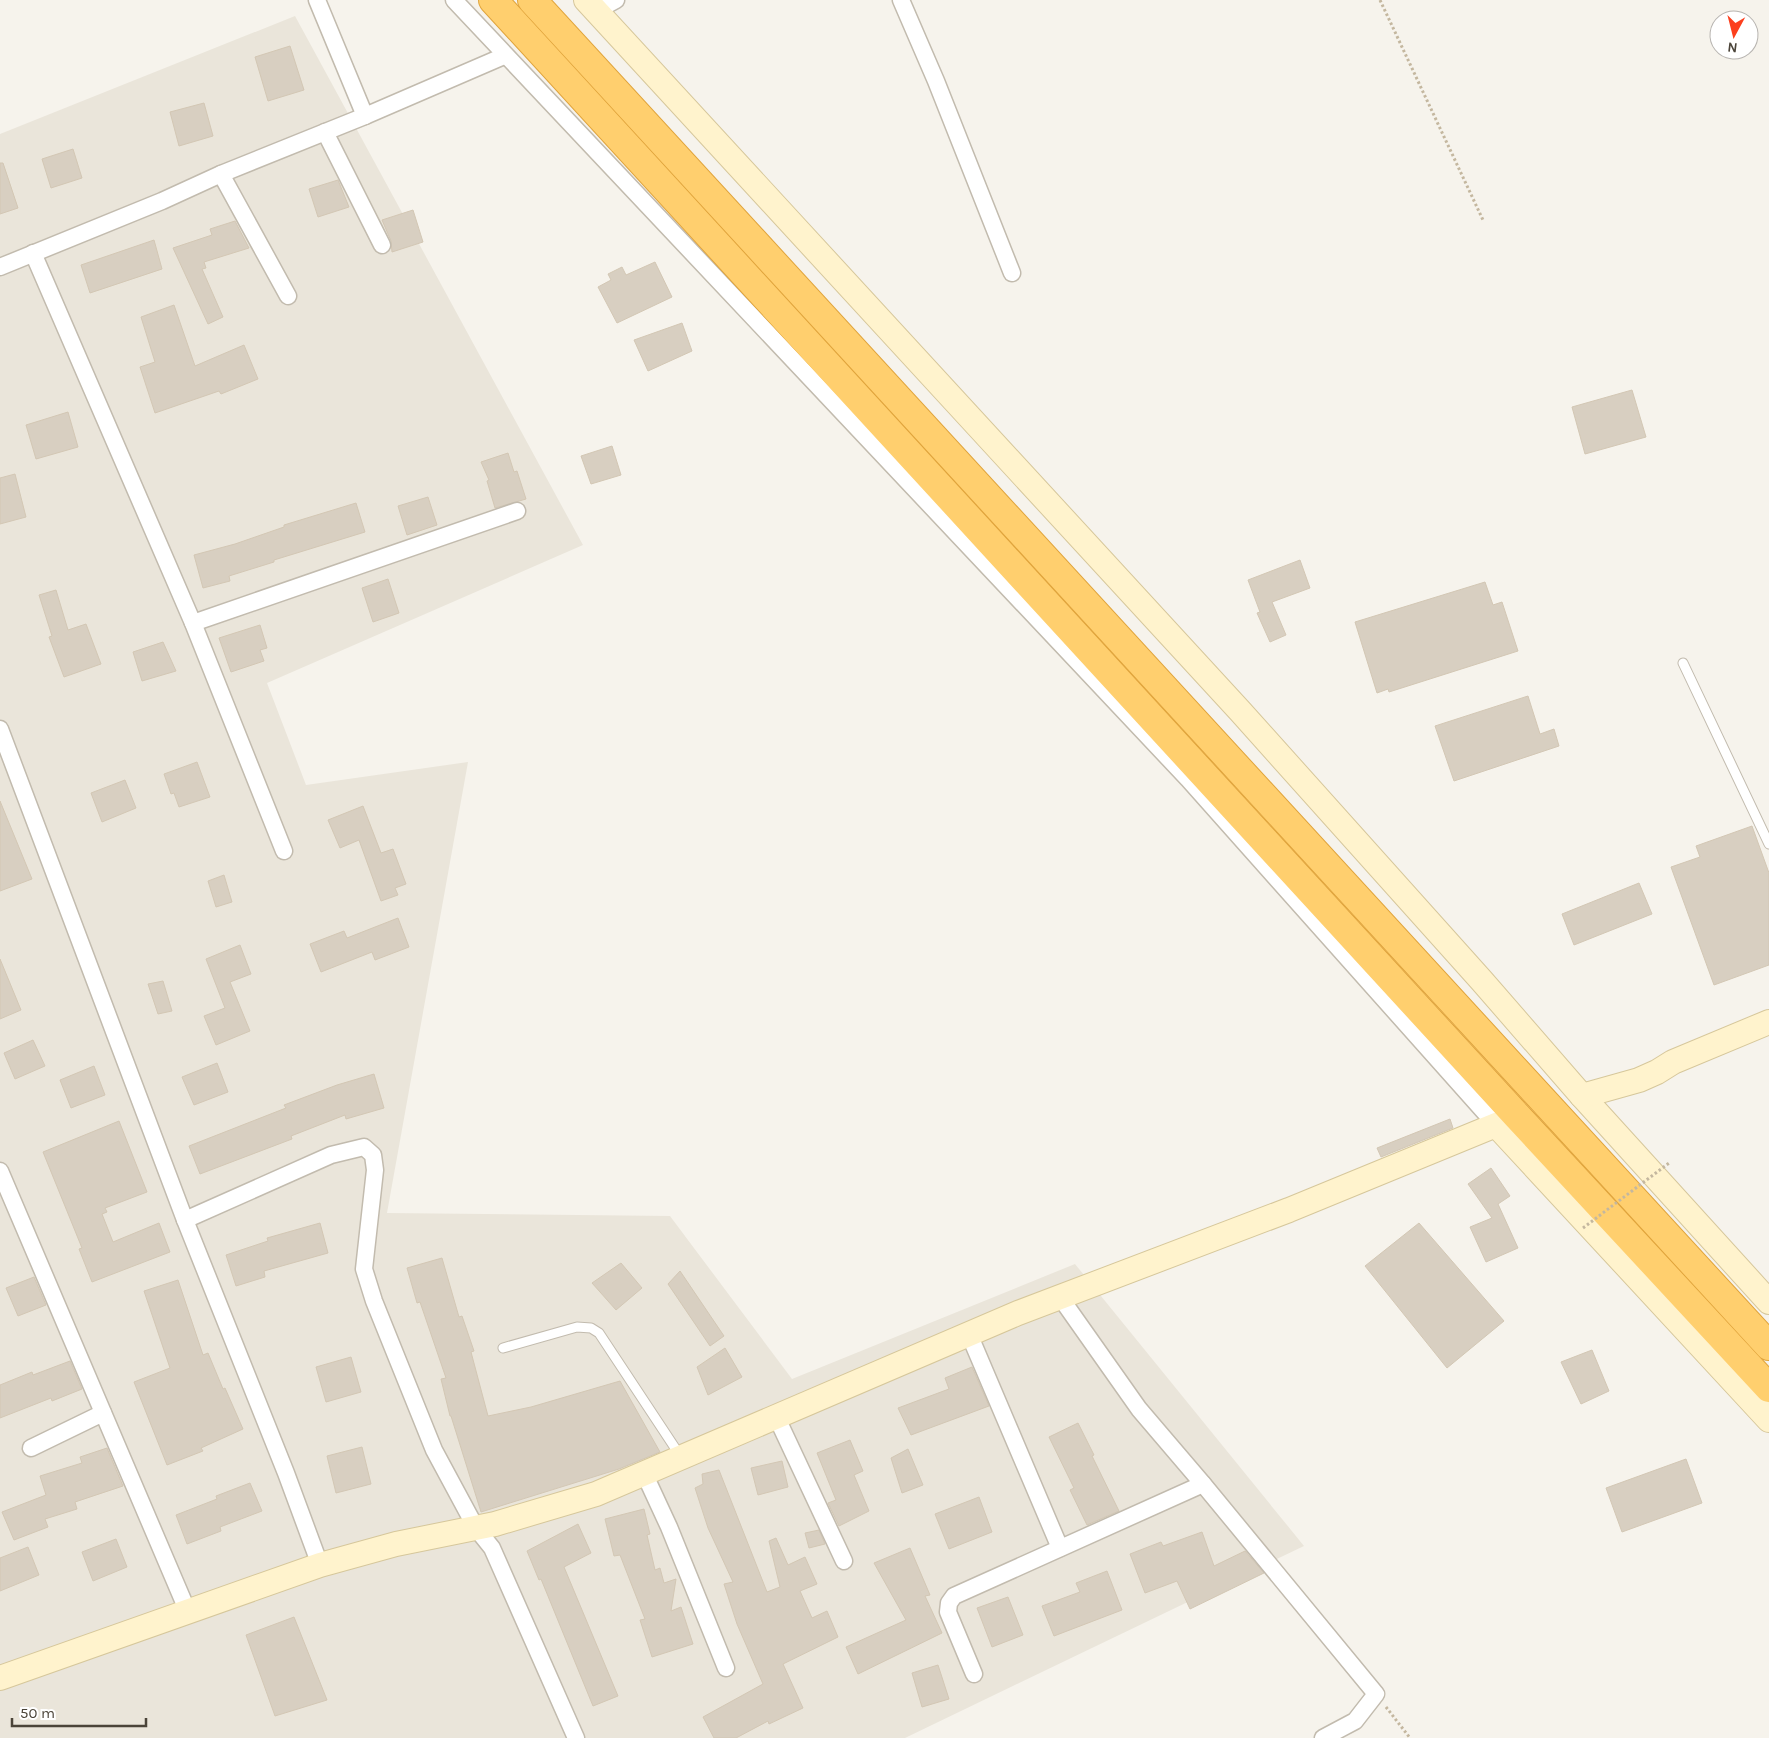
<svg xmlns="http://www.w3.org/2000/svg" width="1769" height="1738" font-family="Karla,sans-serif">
	<rect width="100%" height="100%" fill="#f6f3ec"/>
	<polygon fill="#eae5da" points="295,16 583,545 267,683 306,785 468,762 387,1213 670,1216 792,1379 1075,1264 1304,1546 905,1738 0,1738 0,134"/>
	<g fill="#d8cfc1" stroke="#d3c7b4">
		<polygon points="290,46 304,90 268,101 255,57"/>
		<polygon points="204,103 213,136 179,146 170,112"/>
		<polygon points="73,149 82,178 51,188 42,159"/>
		<polygon points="0,163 3,163 18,208 0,214"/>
		<polygon points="338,180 349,207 318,217 309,189"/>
		<polygon points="413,210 423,242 392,252 391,241 382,220"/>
		<polygon points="235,221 249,248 204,262 206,268 202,269 223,317 208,324 173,248 212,235 210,229"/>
		<polygon points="154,240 162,269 90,293 81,265"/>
		<polygon points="655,262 672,297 617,323 598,287 611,280 608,274 622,267 626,275"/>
		<polygon points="174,305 195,366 244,345 258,379 221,394 219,391 155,413 140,367 155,362 141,317"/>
		<polygon points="682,323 692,351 648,371 634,340"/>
		<polygon points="1632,390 1646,437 1585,454 1572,407"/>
		<polygon points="68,412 78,447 36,459 26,425"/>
		<polygon points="612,446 621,475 591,484 581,456"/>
		<polygon points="508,453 514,472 517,471 526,499 495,508 487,481 489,480 481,462"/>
		<polygon points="15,474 26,517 0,524 0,478"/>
		<polygon points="428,497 437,525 407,535 398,506"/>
		<polygon points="356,503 365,532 274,560 274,562 229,576 230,581 203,588 194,555 235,544 284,527 284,525"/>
		<polygon points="1300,560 1310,588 1272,602 1286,635 1270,642 1257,613 1260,612 1248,580"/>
		<polygon points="388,579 399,613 373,622 362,588"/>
		<polygon points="1485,582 1493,605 1502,602 1518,651 1389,692 1388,689 1377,693 1355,622"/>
		<polygon points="56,590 68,630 86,624 101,664 64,677 49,637 52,636 39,595"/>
		<polygon points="260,625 267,648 260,650 264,661 231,672 219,638"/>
		<polygon points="163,642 176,671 142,681 133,652"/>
		<polygon points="1528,696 1540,734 1554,729 1559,746 1454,781 1435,726"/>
		<polygon points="197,762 210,797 179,807 174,793 171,794 164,774"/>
		<polygon points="125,780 136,808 102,822 91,793"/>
		<polygon points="0,801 32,879 0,891"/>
		<polygon points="363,806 381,853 393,849 406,884 395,888 398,895 381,901 359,840 340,848 328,820"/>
		<polygon points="1752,826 1769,873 1769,965 1714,985 1671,867 1700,857 1696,846"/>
		<polygon points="224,875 232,902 216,907 208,881"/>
		<polygon points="1639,883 1652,914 1574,945 1562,914"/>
		<polygon points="398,918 409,947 375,960 372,952 321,972 310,944 344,931 347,938"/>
		<polygon points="240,945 251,974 230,982 250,1031 216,1045 204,1016 225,1008 206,959"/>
		<polygon points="0,959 21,1010 0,1019"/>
		<polygon points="163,981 172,1011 158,1014 148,984"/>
		<polygon points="33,1040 45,1066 15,1079 4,1053"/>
		<polygon points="217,1063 228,1092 194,1105 182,1077"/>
		<polygon points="94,1066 105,1095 71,1108 60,1080"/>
		<polygon points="374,1074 384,1108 346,1119 345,1115 291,1136 292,1139 200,1174 189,1146 286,1108 284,1105 337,1085"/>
		<polygon points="1450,1119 1453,1128 1381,1157 1377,1148"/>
		<polygon points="119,1121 147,1192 105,1208 107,1212 102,1214 113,1242 159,1223 170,1252 92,1282 79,1249 82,1248 43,1152"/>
		<polygon points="1491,1168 1510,1196 1498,1204 1518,1248 1486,1262 1470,1227 1492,1218 1468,1184"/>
		<polygon points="320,1223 328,1253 264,1271 265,1277 236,1286 226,1255 268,1241 267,1238"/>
		<polygon points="1419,1223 1504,1321 1447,1368 1365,1266"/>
		<polygon points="442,1258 459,1317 462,1316 474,1351 471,1352 488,1416 531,1407 620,1381 660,1452 619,1469 481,1512 451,1416 450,1416 441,1379 446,1378 420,1302 417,1303 407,1268"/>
		<polygon points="621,1263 642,1288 616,1310 592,1283"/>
		<polygon points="680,1271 724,1336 710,1346 668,1284"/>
		<polygon points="34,1277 46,1305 18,1316 6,1288"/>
		<polygon points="178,1280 203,1355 208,1353 223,1389 225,1388 243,1429 201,1448 203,1451 167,1465 134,1382 170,1368 144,1291"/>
		<polygon points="725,1348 742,1377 708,1395 697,1367"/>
		<polygon points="1592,1350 1609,1391 1581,1404 1561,1362"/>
		<polygon points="351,1357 361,1392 326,1402 316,1367"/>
		<polygon points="70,1361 82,1389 52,1401 51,1398 0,1418 0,1385 32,1372 33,1375"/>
		<polygon points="972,1367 989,1406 911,1435 898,1408 949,1389 945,1378"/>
		<polygon points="1078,1423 1094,1455 1092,1456 1119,1511 1087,1525 1070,1490 1074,1488 1049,1437"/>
		<polygon points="850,1440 863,1471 854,1475 869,1511 839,1526 828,1503 836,1500 817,1453"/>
		<polygon points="362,1447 371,1484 336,1493 327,1456"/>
		<polygon points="107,1448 123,1486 75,1502 77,1509 45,1519 48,1527 14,1540 2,1512 46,1495 40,1476 82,1463 80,1457"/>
		<polygon points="908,1449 923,1485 902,1493 891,1458"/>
		<polygon points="1686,1459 1702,1503 1622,1532 1606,1488"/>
		<polygon points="782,1461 788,1487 758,1495 751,1468"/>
		<polygon points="719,1470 767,1592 780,1587 769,1541 776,1538 788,1565 805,1557 817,1584 800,1591 812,1618 827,1611 838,1637 783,1664 803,1708 769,1724 768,1721 736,1738 714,1738 703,1717 763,1684 737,1624 724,1584 733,1582 708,1528 695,1488 703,1484 702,1474"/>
		<polygon points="250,1483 262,1511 220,1527 221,1531 187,1544 176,1515 217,1499 216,1496"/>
		<polygon points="979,1497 992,1532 949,1549 935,1514"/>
		<polygon points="644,1509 650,1534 647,1535 655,1570 660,1568 664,1583 676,1579 671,1611 681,1607 693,1644 652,1657 640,1620 645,1619 620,1555 614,1556 605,1519"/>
		<polygon points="578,1524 591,1553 564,1567 618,1696 593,1706 541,1579 539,1580 527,1551"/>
		<polygon points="819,1530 825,1544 809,1548 805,1533"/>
		<polygon points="1202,1532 1214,1566 1245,1551 1264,1573 1190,1609 1177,1581 1145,1593 1130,1554 1161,1542 1163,1546"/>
		<polygon points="116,1539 127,1567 93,1581 82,1552"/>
		<polygon points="28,1547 39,1575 0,1591 0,1558"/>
		<polygon points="910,1548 930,1595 925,1596 942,1633 858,1674 846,1647 906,1620 874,1563"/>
		<polygon points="1107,1571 1122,1610 1054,1636 1042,1606 1080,1592 1076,1583"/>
		<polygon points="1008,1597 1023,1635 992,1647 977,1608"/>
		<polygon points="294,1617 327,1700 275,1716 246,1635"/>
		<polygon points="938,1665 949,1699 922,1707 912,1673"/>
	</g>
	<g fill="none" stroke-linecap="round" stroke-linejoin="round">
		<g stroke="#c2bbae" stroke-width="11">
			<g id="lane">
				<polyline points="1683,663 1769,844"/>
				<polyline points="503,1348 577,1327 591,1328 599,1333 681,1457"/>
			</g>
		</g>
		<g stroke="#c2bbae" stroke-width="19">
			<g id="street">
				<polyline points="317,0 365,116"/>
				<polyline points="454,0 1188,779 1496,1125"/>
				<polyline points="901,0 936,81 1012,273"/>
				<polyline points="596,11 616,0"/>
				<polyline points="325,132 382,245"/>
				<polyline points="221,174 288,296"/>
				<polyline points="33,253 193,623 284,851"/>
				<polyline points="0,267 162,201 221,174 365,116 504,56"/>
				<polyline points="193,623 517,511"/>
				<polyline points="0,729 185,1220 286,1473 320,1565"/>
				<polyline points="0,1171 188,1612"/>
				<polyline points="185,1220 331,1155 364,1147 373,1155 375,1170 364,1269 374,1301 434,1450 476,1528 492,1548 576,1738"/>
				<polyline points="1060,1297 1139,1409 1203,1484 1376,1694 1355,1721 1323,1738"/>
				<polyline points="969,1334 1060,1548"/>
				<polyline points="776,1416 844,1561"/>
				<polyline points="31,1448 103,1413"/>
				<polyline points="644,1473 669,1527 726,1668"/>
				<polyline points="974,1674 948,1612 949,1603 954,1596 1203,1484"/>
			</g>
		</g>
		<g stroke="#d6c79b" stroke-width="26">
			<g id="secondary">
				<polyline points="586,0 1240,711 1482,981 1582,1096 1769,1302"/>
				<polyline points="1582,1096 1639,1080 1657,1072 1673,1062 1769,1022"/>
				<polyline points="0,1678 320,1565 396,1544 495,1524 596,1494 1018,1313 1289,1210 1496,1125 1769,1420"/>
			</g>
		</g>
		<g stroke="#e0a43c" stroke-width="30">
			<g id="highway">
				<polyline points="493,0 1517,1116 1769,1388"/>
				<polyline points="532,0 1769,1346"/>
			</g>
		</g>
		<g stroke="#c4b79f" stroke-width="3" stroke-dasharray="2.5 2.5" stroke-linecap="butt">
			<polyline points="1380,0 1483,220"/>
			<polyline points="1386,1707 1410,1738"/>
		</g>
		<use href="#lane" stroke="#fff" stroke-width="9"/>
		<use href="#street" stroke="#fff" stroke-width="16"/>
		<use href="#secondary" stroke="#fff3cd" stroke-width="24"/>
		<use href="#highway" stroke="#ffcf6e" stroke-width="28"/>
		<polyline stroke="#c4b79f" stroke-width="3" stroke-dasharray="2.5 2.5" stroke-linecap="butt" points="1583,1228 1669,1163"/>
	</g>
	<g transform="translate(1734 35) rotate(187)"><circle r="24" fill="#ffffff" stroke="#b7b4b0"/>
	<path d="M0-4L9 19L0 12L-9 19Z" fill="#fc3f1d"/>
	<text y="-8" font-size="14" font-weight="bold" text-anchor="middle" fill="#4b4439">N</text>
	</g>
	<path d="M12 1718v8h134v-8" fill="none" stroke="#4b4439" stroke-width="2.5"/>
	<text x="20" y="1718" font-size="15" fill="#4b4439" stroke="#ffffff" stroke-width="4" paint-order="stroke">50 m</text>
</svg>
